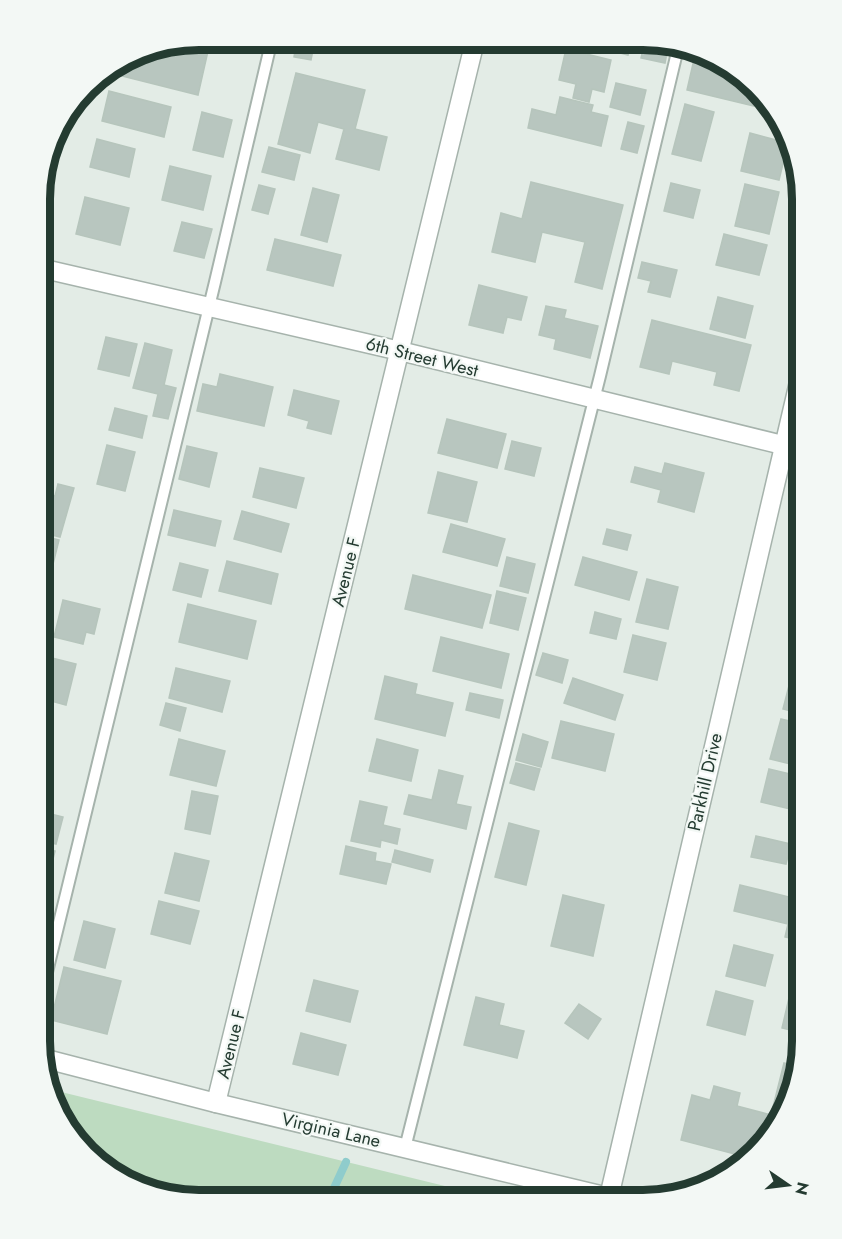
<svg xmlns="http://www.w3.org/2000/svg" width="842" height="1239" font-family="Jost,sans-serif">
	<rect width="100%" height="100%" fill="#e3ece6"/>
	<polygon fill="#bddbc0" points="49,1089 502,1200 178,1199 102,1167 51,1102"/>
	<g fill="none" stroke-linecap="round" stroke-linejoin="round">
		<polyline stroke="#8fcccc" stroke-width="8" points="329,1199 346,1162"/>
	</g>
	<g fill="#b8c6bf" stroke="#b6c5bc" stroke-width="1.5">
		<polygon points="297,40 315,40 311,60 294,57"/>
		<polygon points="575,41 631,42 628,55"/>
		<polygon points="645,42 669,42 665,63 641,58"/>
		<polygon points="175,43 208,51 198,95 114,74 116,65 147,48"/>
		<polygon points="566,49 611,60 604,92 592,89 589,102 573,98 576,84 559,80"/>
		<polygon points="695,55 716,61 741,72 770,110 687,90"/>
		<polygon points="296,73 365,90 355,129 387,137 379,170 336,159 344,129 318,122 310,153 278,144"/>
		<polygon points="616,83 646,90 640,115 610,107"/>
		<polygon points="109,91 171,107 164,137 102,121"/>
		<polygon points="560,97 593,105 591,112 608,116 601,146 528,128 532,109 556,115"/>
		<polygon points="685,104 714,112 701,161 672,154"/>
		<polygon points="202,112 232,120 223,157 193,150"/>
		<polygon points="628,122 644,126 637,153 621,149"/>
		<polygon points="750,133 788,143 779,180 741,171"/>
		<polygon points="97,139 135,149 129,177 90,167"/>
		<polygon points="269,147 300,155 294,180 262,172"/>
		<polygon points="170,166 211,176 203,210 162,200"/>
		<polygon points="531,182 623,205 602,289 575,282 585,242 542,232 535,262 492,252 501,213 522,219"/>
		<polygon points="671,183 700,190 693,218 664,211"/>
		<polygon points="745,184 779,192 769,234 735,226"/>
		<polygon points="259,185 275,189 268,214 252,210"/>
		<polygon points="313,188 339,195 327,242 301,235"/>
		<polygon points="85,197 129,208 120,245 76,234"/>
		<polygon points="182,222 212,229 204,258 174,251"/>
		<polygon points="724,234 767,245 759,275 716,265"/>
		<polygon points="275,239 341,255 333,286 267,270"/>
		<polygon points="642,262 677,270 670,297 648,292 651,281 638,278"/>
		<polygon points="479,285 527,297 521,320 507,317 503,333 469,325"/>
		<polygon points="718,297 753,306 745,338 710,329"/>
		<polygon points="546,306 566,310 564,318 598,326 590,358 554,349 556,339 539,335"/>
		<polygon points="652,320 751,345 739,391 714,385 717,372 672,361 669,374 640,367"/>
		<polygon points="106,337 137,344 129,376 98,369"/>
		<polygon points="145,343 172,350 164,385 176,388 168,419 153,416 158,394 133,388"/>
		<polygon points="220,374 273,387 264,426 197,411 203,384 217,387"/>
		<polygon points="294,390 339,401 331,434 307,428 309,421 288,415"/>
		<polygon points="115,408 147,416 142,438 109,430"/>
		<polygon points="447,419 506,434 497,468 438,453"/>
		<polygon points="512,441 541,448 534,476 505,469"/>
		<polygon points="107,445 135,452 125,491 97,484"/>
		<polygon points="187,446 217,453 209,487 179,479"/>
		<polygon points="665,463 704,473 694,512 658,502 661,490 631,482 635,467 662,474"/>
		<polygon points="260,468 304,478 296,508 253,497"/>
		<polygon points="438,472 477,482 467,522 428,513"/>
		<polygon points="58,484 74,488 60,537 40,532 40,492 55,496"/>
		<polygon points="174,510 221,521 215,546 168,535"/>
		<polygon points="242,511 289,524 281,552 234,539"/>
		<polygon points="451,524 505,539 497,566 443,552"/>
		<polygon points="607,529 631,535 627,550 603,544"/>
		<polygon points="40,535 59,540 49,580 40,578"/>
		<polygon points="507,557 535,564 528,593 500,586"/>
		<polygon points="583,557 637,572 629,600 575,585"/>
		<polygon points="227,561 278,574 271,604 219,591"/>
		<polygon points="180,563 208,570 201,597 173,590"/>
		<polygon points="413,575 491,595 482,628 405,609"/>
		<polygon points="647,579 678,587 668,629 636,622"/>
		<polygon points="497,591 526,598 518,630 490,623"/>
		<polygon points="63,600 100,609 94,634 86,632 83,644 54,637"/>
		<polygon points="188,604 256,621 247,659 179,642"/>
		<polygon points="595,612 621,619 616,639 590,633"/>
		<polygon points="633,635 666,643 657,680 624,672"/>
		<polygon points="441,637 509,654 501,688 433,671"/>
		<polygon points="543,653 568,660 562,683 536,675"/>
		<polygon points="48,657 76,664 66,705 40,698 40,690"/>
		<polygon points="176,668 230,681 222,712 169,698"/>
		<polygon points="793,670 803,672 803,714 783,709"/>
		<polygon points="385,676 417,684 415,694 453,703 445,736 375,719"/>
		<polygon points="573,678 623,695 615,720 564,703"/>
		<polygon points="470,693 503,700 499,718 466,710"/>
		<polygon points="166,703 186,708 180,731 160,725"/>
		<polygon points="781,719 803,724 803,767 770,759"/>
		<polygon points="561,721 614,734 605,771 552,758"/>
		<polygon points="523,734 548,742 541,767 516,760"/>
		<polygon points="179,739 225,751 216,786 170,775"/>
		<polygon points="377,739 418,750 411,781 369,771"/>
		<polygon points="516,763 540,769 534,790 510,783"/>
		<polygon points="769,769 803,777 803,812 761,802"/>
		<polygon points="439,770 463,776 456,804 471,807 466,829 404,814 409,795 432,800"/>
		<polygon points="192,791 218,796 210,834 185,829"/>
		<polygon points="360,801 387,807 383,825 400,829 397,844 381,840 380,847 351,841"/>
		<polygon points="39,811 63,817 56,844 39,840"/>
		<polygon points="509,823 539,831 526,885 495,877"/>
		<polygon points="756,836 791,844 786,864 751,857"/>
		<polygon points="346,846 376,853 375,861 391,864 386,884 340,874"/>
		<polygon points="39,847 55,851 44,895 39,894"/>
		<polygon points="395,850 433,860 430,872 392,862"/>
		<polygon points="175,853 209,861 199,901 165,893"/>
		<polygon points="740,885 793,898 787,923 803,927 803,941 785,937 788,924 734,911"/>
		<polygon points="563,895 604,905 593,956 551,946"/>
		<polygon points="159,901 199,911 190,944 151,934"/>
		<polygon points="84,921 115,929 105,968 74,960"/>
		<polygon points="734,945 773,955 765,986 726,976"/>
		<polygon points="64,967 121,981 107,1034 51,1020"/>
		<polygon points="314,980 358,991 350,1022 306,1011"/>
		<polygon points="716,991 753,1001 745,1035 707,1025"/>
		<polygon points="476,997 504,1004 499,1025 524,1031 517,1058 464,1045"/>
		<polygon points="789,998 803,1002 803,1033 782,1028"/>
		<polygon points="579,1004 601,1019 588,1039 565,1023"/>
		<polygon points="301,1033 346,1045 338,1075 293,1064"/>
		<polygon points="784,1063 797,1066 770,1137 746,1157 681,1140 692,1095 710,1100 714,1086 740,1093 737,1106 771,1115"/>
	</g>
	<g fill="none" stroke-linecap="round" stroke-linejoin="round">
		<g stroke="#a6b3ac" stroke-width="14">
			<g id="service">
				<polyline points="39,1005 215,282 272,39"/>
				<polyline points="405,1148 600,376 679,44"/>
			</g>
		</g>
		<g stroke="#a6b3ac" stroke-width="21">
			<g id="minor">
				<polyline points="40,268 400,351 803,450"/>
				<polyline points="216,1103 475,41"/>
			</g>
		</g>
		<g stroke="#a6b3ac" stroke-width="21">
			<g id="tertiary">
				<polyline points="42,1058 216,1103 621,1200"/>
				<polyline points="609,1197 803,365"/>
			</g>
		</g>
		<use href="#service" stroke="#fff" stroke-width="10"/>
		<use href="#minor" stroke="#fff" stroke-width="18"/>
		<use href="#tertiary" stroke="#fff" stroke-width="18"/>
	</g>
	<g text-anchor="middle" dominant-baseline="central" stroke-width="4.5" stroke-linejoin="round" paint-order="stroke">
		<g font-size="18" fill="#243b31" stroke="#f3f8f5">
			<text transform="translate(422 357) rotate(14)">6th Street West</text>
			<text transform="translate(346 572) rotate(-76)">Avenue F</text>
			<text transform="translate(705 782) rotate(-77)">Parkhill Drive</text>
			<text transform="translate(231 1044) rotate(-76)">Avenue F</text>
			<text transform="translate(331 1130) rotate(13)">Virginia Lane</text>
		</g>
	</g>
	<path d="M0 0H842V1239H0ZM199 50H643A149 149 0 0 1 792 199V1041A149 149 0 0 1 643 1190H199A149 149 0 0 1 50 1041V199A149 149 0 0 1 199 50Z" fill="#f3f8f5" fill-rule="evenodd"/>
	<path fill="none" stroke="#243b31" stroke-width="8" d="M199 50H643A149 149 0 0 1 792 199V1041A149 149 0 0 1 643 1190H199A149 149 0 0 1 50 1041V199A149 149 0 0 1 199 50Z"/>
	<g transform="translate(788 1185) rotate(104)" stroke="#f3f8f5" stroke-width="4.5" paint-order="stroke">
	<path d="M0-4.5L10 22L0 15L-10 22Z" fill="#243b31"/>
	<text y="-9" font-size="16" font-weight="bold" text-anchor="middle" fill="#243b31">N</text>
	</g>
</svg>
